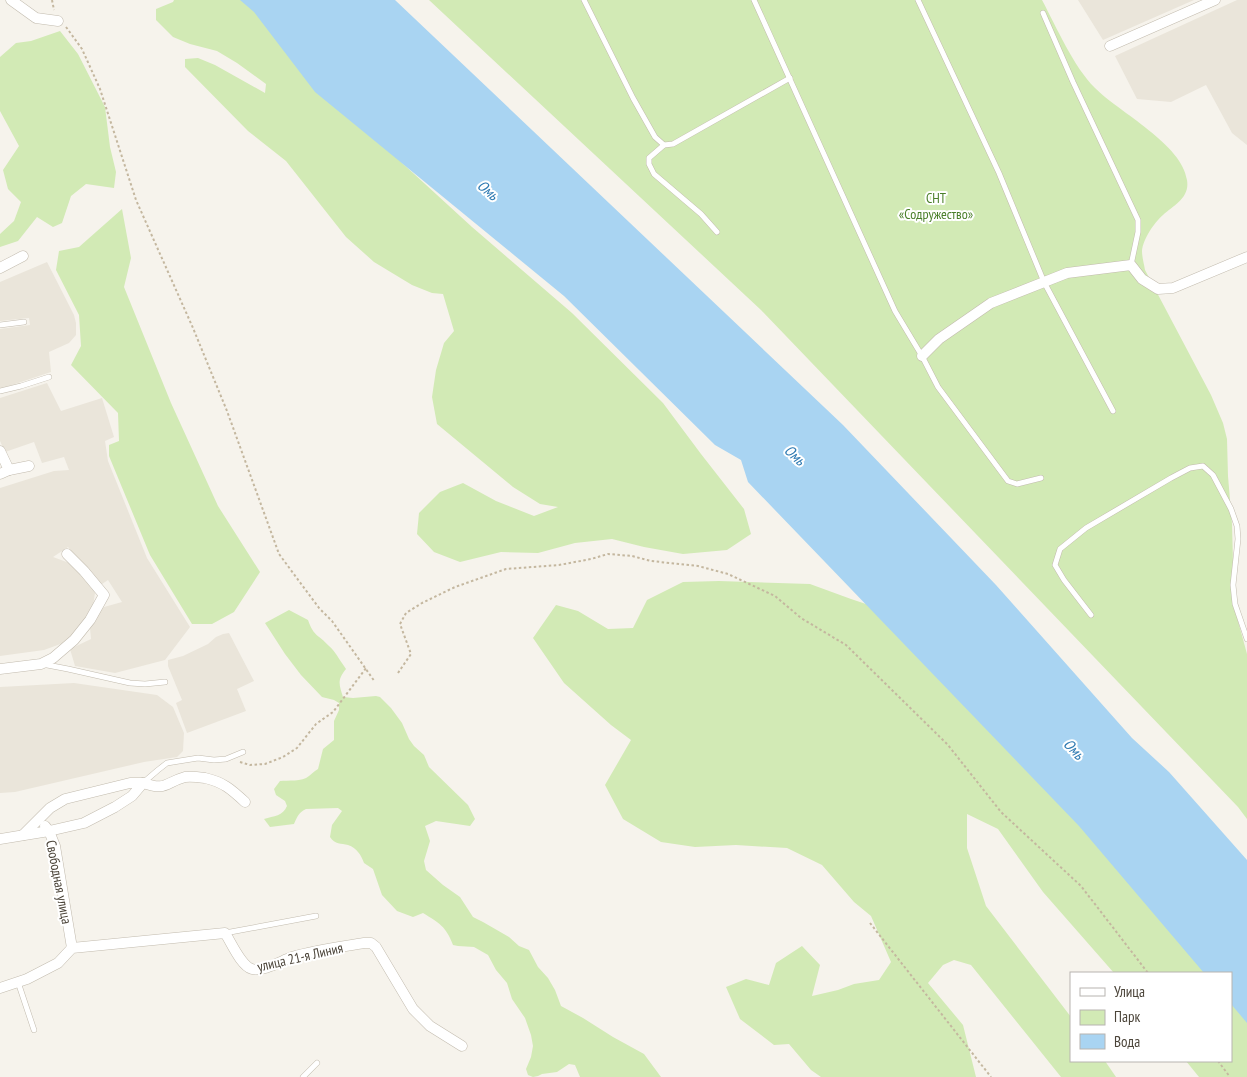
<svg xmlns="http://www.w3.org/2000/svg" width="1247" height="1077" font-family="'PT Sans Narrow',sans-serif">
	<rect width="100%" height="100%" fill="#f6f3ec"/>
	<g fill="#eae5da">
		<polygon points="1078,0 1194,0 1103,40"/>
		<polygon points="1237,0 1247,0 1247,145 1232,133 1206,85 1171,102 1137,99 1115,56"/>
		<polygon points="47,262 74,315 76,323 76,335 69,343 49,352 51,372 0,389 0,329 30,325 29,318 0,321 0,282"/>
		<polygon points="47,383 61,411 102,398 114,437 105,441 108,461 147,558 190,627 165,660 115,673 75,666 70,649 91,639 90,628 97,614 104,607 122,602 108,580 99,586 68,547 53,557 72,564 88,581 95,593 93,606 84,626 66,642 44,650 0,656 0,488 54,471 69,470 64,457 42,463 34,442 5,452 0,441 0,398"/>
		<polygon points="229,633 254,681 237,689 246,711 187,733 176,703 182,700 168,666 168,660 183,656 208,644 216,637 223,634"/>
		<polygon points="74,683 157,695 173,707 184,733 183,751 177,757 144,762 15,792 0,793 0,687"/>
	</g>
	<g fill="#d2eab5">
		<polygon points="174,0 250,0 353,118 472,227 572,313 663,403 701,454 744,509 751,534 727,550 683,554 644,547 612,539 575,543 538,553 501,552 460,562 434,552 417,534 419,513 440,492 463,483 496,501 534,516 558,507 540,504 513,487 437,424 432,397 436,370 444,343 454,331 443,294 432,293 412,285 374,262 346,237 286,161 248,131 185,67 185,59 198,58 215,65 265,93 266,84 237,63 217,51 190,44 173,37 156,20 156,9 173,2"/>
		<path d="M429,0H1042C1057,28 1073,66 1095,88C1120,113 1182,144 1187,180C1190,198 1174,205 1163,215C1154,223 1143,239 1142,251C1142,257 1144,264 1145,270L1211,395L1223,423L1227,439L1228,476L1232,524L1233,562L1231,583L1232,599L1247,654V819L1238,807L761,310Z"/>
		<polygon points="60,31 78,54 105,107 110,147 116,172 114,188 86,184 71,196 62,223 53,227 37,217 18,241 0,247 0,234 14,221 21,202 8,189 3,170 19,146 0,111 0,57 16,43 31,41"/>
		<polygon points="122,209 131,258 124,287 171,403 218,506 260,572 234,612 212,624 192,624 150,555 109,456 109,445 119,441 118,413 71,365 81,346 79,315 56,270 59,251 79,247"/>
		<polygon points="719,581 810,584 851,599 893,613 1213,973 1114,973 1043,892 998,829 967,814 967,848 986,906 1071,1017 1071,1061 1105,1061 1116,1077 1061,1077 971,965 954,960 943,965 928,983 963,1025 976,1077 821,1077 811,1070 789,1044 774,1045 740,1019 726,987 746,979 769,985 776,963 802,946 820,965 812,996 838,990 854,984 879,980 891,962 871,916 854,902 822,865 787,848 736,845 695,847 661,842 623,819 605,785 631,740 611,725 564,683 533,638 556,605 578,611 608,629 633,628 647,600 683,582"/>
		<path d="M289,610L308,620C314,637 318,634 329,646C335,651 339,659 344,666L346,669C337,680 339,684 343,697L353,698L376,696L380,697L391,708L402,723L409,739L414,746L424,755L429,767L468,805L475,819L470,826L436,821L425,826L430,841L424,861L426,870L443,885L460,897L473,917L483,922L509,937L519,946L529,950L538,967L548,978L555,990L561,1006L583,1018L613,1037L644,1054L661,1077H580L575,1065L569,1064L557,1072L542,1074L538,1076L533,1077L528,1075L526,1069L531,1057L533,1046L531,1035L525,1018L512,999L507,983L496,970L488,955L474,947L458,946L453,945C446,926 439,923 423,913L413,917L397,911L382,895L373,869L364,863C361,855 357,848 348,845C341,843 335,845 330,837L332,825L342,811L338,808L306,809C299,812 297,817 294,824L270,827L264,819C274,816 283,816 287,806L285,801L276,795L274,789L280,781C288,780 302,782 309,776C312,774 314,771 318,769L323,749L334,740V721L339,710V703L334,700L322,697L301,675L285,654L265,623Z"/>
		<polygon points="1231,993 1247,1011 1247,1077 1199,1077 1186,1061 1231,1061"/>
	</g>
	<polygon fill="#a9d4f2" points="240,0 395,0 843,425 996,585 1132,738 1169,772 1247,860 1247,1023 1231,1004 1231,973 1204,973 1079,826 748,482 741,460 715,445 564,296 315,92 254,12"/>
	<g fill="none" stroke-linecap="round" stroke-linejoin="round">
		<g stroke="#c2bbae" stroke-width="6">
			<g id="service">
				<polyline points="584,0 633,98 655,137 664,145"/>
				<polyline points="754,0 895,311 922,356 938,387 1008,481 1017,484 1041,478"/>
				<polyline points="918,0 999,173 1044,282 1113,411"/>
				<polyline points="1043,13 1073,82 1138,220 1138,232 1131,265"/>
				<polyline points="717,232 701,214 654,174 649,164 649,158 664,145 673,144 790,78"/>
				<polyline points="0,325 24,322"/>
				<polyline points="0,391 21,386 49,377"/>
				<polyline points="1091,615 1064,580 1055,565 1060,549 1086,528 1171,478 1190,468 1203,466 1213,475 1231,509 1237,526 1238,539 1233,585 1235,604 1247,639"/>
				<polyline points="42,664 68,669 130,683 145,684 165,682"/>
				<polyline points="144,782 158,770 167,763 198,758 214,760 226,759 243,752"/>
				<polyline points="225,933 316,916"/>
				<polyline points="18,982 34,1030"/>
				<polyline points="303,1077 317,1063"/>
			</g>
		</g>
		<g stroke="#c2bbae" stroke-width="11">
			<g id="minor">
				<polyline points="11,0 36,18 58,21"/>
				<polyline points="1110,46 1215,0"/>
				<polyline points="0,268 23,256"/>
				<polyline points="922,356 939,339 991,303 1067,273 1131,265 1142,279 1158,289 1173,288 1247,257"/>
				<polyline points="0,451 9,470"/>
				<polyline points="0,474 9,470 29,466"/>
				<polyline points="0,669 41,664 53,658 74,640 90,620 104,595 84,571 67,554"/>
				<polyline points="45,826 49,831 55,846 72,948"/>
				<polyline points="23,835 50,808 65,799 130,783 143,783"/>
				<path d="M0,839L49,831L84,823L115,807L132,796L143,783C167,791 164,783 185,777C191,776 198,777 205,778C223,782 231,789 245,802"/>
				<path d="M0,988L27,979L58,963L72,948L225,933C231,942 241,966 252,969C263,972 281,961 292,957C315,950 340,947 364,943H371L376,947L413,1009L430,1026L462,1046"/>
			</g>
		</g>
		<g stroke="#c4b79f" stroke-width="2" stroke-dasharray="2.5 2.5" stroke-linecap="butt">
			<polyline points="52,0 54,10"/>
			<polyline points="66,27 69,31 82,49 100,89 136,200 193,328 227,411 279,554 319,608 332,621 356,655 375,682"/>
			<polyline points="398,673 411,654 400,624 406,613 422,603 455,587 506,569 559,565 591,559 608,554 632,556 651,561 698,566 728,574 775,596 801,618 846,645 948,745 1001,812 1081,886 1148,973"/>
			<polyline points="240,762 250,765 265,764 283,757 297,748 316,724 333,712 366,668"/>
			<polyline points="870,923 991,1077"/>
			<polyline points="1218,1061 1230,1077"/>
		</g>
		<use href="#service" stroke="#fff" stroke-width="5"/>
		<use href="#minor" stroke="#fff" stroke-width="10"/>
	</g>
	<g text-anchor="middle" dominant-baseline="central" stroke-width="4" stroke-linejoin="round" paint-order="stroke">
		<g font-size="14" fill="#4a7f2a" stroke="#fff">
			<text x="936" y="198">СНТ<tspan x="936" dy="16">«Содружество»</tspan></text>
		</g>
		<g font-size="14" fill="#4b4439" stroke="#fff">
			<text transform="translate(59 882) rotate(79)">Свободная улица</text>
			<text transform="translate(300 957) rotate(-13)">улица 21-я Линия</text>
		</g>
		<g font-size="15" font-style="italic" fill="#2e7ab2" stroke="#fff">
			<text transform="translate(488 190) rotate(41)">Омь</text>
			<text transform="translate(795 455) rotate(43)">Омь</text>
			<text transform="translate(1074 749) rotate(47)">Омь</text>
		</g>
	</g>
	<rect x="1070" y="972" width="162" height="90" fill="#ffffff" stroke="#b7b4b0"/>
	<rect x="1080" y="988" width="25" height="8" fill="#ffffff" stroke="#b7b4b0"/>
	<text x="1114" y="997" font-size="15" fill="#4b4439">Улица</text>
	<rect x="1080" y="1010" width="25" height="15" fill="#d2eab5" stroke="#b7b4b0"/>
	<text x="1114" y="1022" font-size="15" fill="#4b4439">Парк</text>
	<rect x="1080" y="1034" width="25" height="15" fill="#a9d4f2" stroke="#b7b4b0"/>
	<text x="1114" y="1047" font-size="15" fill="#4b4439">Вода</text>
</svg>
